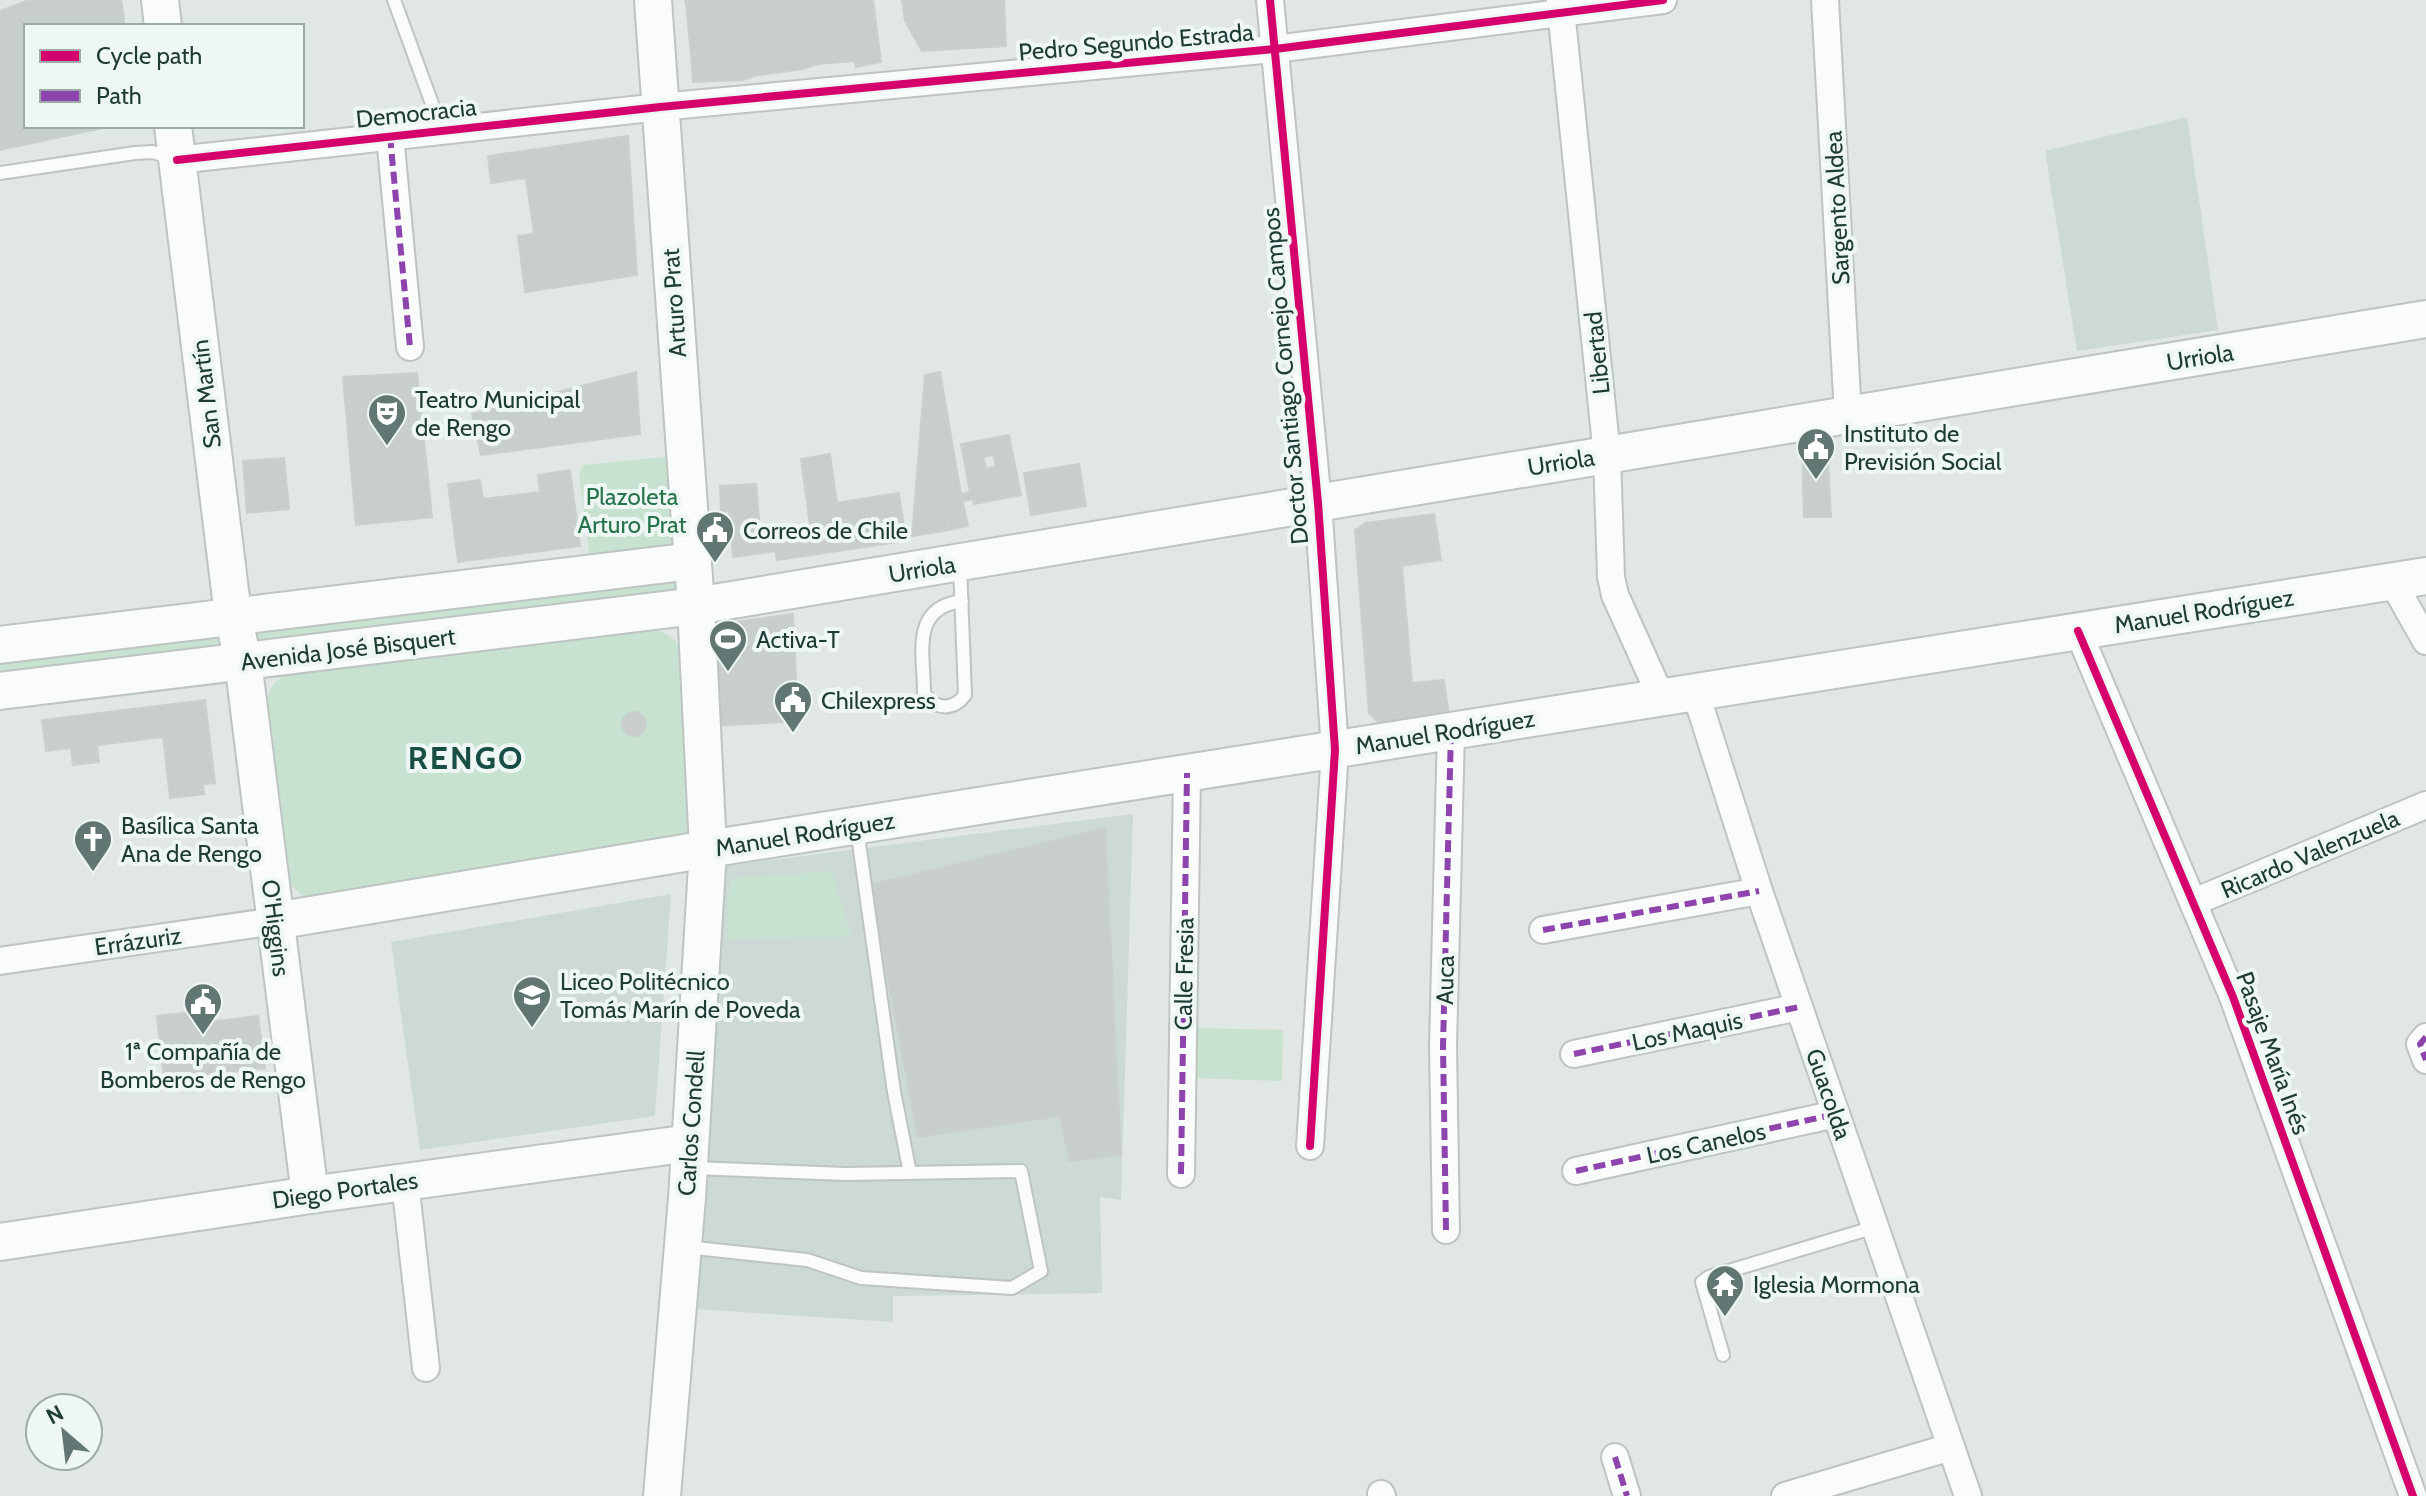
<svg xmlns="http://www.w3.org/2000/svg" width="2426" height="1496" font-family="Cabin,sans-serif">
	<rect width="100%" height="100%" fill="#e0e7e5"/>
	<g fill="#cdd9d5">
		<polygon points="2187,117 2218,330 2077,351 2045,151"/>
		<polygon points="1133,814 1121,1200 1100,1197 1102,1293 893,1296 893,1322 695,1309 724,866"/>
		<polygon points="671,894 655,1116 420,1150 391,942"/>
	</g>
	<g fill="#c8e2d2">
		<polygon points="675,456 683,533 666,555 591,565 579,474 583,465"/>
		<polygon points="677,570 680,603 0,686 0,651"/>
		<path d="M658,630C670,635 677,641 684,652L695,824L678,841L310,901L296,890L286,878L265,704C269,688 273,681 289,674Z"/>
		<polygon points="832,871 851,937 726,938 730,879"/>
		<polygon points="1194,1028 1283,1030 1282,1081 1192,1078"/>
	</g>
	<g fill="#c8cecc" stroke="#c9d0ce" stroke-width="2" fill-rule="evenodd">
		<polygon points="29,0 121,0 125,26 26,26 26,126 112,126 0,150 0,11"/>
		<polygon points="685,0 717,0 686,4"/>
		<polygon points="717,0 873,0 881,62 856,67 855,61 818,64 815,42 691,54 686,4"/>
		<polygon points="902,0 1004,0 1006,46 922,51 905,21"/>
		<polygon points="815,42 818,64 803,69 758,75 770,46"/>
		<polygon points="770,46 758,75 743,80 740,49"/>
		<polygon points="740,49 743,80 693,82 691,54"/>
		<polygon points="628,136 637,275 525,292 518,236 534,234 526,178 491,183 488,156"/>
		<polygon points="636,372 640,434 481,455 472,414"/>
		<polygon points="940,372 961,494 943,497 949,530 912,536 925,375"/>
		<polygon points="417,373 432,517 356,525 343,377"/>
		<path d="M1009,435L1021,495L974,504L973,499L963,501L961,494L970,492L961,444ZM993,455L996,466L986,469L983,457Z"/>
		<polygon points="1827,441 1831,517 1804,517 1802,444"/>
		<polygon points="830,454 837,503 899,493 906,541 777,560 773,530 810,525 801,459"/>
		<polygon points="284,458 289,509 247,513 243,461"/>
		<polygon points="1079,464 1086,506 1031,515 1024,473"/>
		<polygon points="570,470 580,546 458,562 448,484 480,480 483,499 540,492 538,475"/>
		<polygon points="756,484 760,530 773,530 776,551 733,557 729,511 721,512 720,486"/>
		<polygon points="961,494 968,526 949,530 943,497"/>
		<polygon points="1434,514 1441,560 1402,566 1412,683 1444,680 1449,717 1381,725 1369,713 1355,530 1366,523"/>
		<polygon points="793,614 798,721 717,726 713,625"/>
		<polygon points="205,700 215,783 203,784 204,794 170,798 163,737 97,745 99,762 73,765 71,748 46,751 42,720"/>
		<circle cx="634" cy="724" r="12"/>
		<polygon points="1105,828 1121,1155 1069,1161 1060,1116 918,1137 870,885"/>
		<polygon points="201,1011 202,1023 258,1016 265,1068 164,1079 157,1016"/>
	</g>
	<g fill="none" stroke-linecap="round" stroke-linejoin="round">
		<g stroke="#bdc4c2" stroke-width="16">
			<g id="lane">
				<polyline points="394,0 442,131"/>
				<polyline points="0,173 135,153 153,152 174,159"/>
				<path d="M960,566L965,695C953,711 935,710 924,693C924,653 910,608 962,601"/>
				<polyline points="857,829 894,1092 910,1173"/>
				<polyline points="686,1247 807,1260 861,1278 1012,1288 1041,1271 1021,1171 846,1174 693,1168"/>
				<polyline points="1723,1355 1702,1282 1709,1277 1875,1227"/>
			</g>
		</g>
		<g stroke="#bdc4c2" stroke-width="30">
			<g id="street">
				<polyline points="1270,0 1318,503 1335,750 1310,1146"/>
				<polyline points="1560,0 1607,455 1611,577 1615,595 1661,697"/>
				<polyline points="1825,0 1848,415"/>
				<polyline points="390,136 410,347"/>
				<polyline points="177,160 660,107 1275,49 1663,0"/>
				<polyline points="2392,581 2426,641"/>
				<polyline points="2078,631 2233,997 2413,1496"/>
				<polyline points="1695,691 1759,891 1968,1496"/>
				<polyline points="2194,902 2426,805"/>
				<polyline points="1543,930 1759,891"/>
				<polyline points="0,961 275,921"/>
				<polyline points="2426,1037 2420,1044 2426,1060"/>
				<polyline points="1574,1054 1799,1007"/>
				<polyline points="1576,1171 1836,1114"/>
				<polyline points="1181,1174 1187,773"/>
				<polyline points="405,1182 426,1368"/>
				<polyline points="1446,1230 1443,1046 1451,731"/>
				<polyline points="1615,1457 1627,1496"/>
				<polyline points="1381,1494 1382,1496"/>
				<polyline points="1785,1496 1951,1447"/>
			</g>
		</g>
		<g stroke="#bdc5c2" stroke-width="40">
			<g id="secondary">
				<polyline points="160,0 163,26"/>
				<polyline points="653,0 696,606 708,849 687,1198 662,1496"/>
				<polyline points="173,126 233,615 243,661 310,1195"/>
				<polyline points="0,645 692,561"/>
				<polyline points="0,691 696,606 2426,319"/>
				<polyline points="275,921 708,849 2426,576"/>
				<polyline points="0,1242 310,1195 690,1143"/>
			</g>
		</g>
		<use href="#lane" stroke="#fafbfb" stroke-width="12"/>
		<use href="#street" stroke="#fafbfb" stroke-width="26"/>
		<use href="#secondary" stroke="#fafbfb" stroke-width="36"/>
		<g stroke="#8e44ad" stroke-width="6" stroke-dasharray="12 6" stroke-linecap="butt">
			<polyline points="390,136 410,347"/>
			<polyline points="1543,930 1759,891"/>
			<polyline points="2426,1037 2420,1044 2426,1060"/>
			<polyline points="1574,1054 1799,1007"/>
			<polyline points="1576,1171 1836,1114"/>
			<polyline points="1181,1174 1187,773"/>
			<polyline points="1446,1230 1443,1046 1451,731"/>
			<polyline points="1615,1457 1627,1496"/>
		</g>
		<g stroke="#eef7f3" stroke-width="13">
			<g id="cycleway">
				<polyline points="1270,0 1318,503 1335,750 1310,1146"/>
				<polyline points="177,160 660,107 1275,49 1663,0"/>
				<polyline points="2078,631 2233,997 2413,1496"/>
			</g>
		</g>
		<use href="#cycleway" stroke="#d6006c" stroke-width="8"/>
	</g>
	<defs>
		<g id="theatre-pin" transform="scale(2)"><path d="M0 17L-7.5 6A9.5 9.5 0 1 1 7.5 6Z" fill="#627773" stroke="#eef7f3"/><path d="M-5-5.5Q0-4 5-5.5V0Q5 5 0 6Q-5 5-5 0ZM-3.3-2.5H-1v1.5H-3.3ZM1-2.5H3.3v1.5H1ZM-2.8 1Q0 5.5 2.8 1Z" fill="#fff"/></g>
		<g id="civic-pin" transform="scale(2)"><path d="M0 17L-7.5 6A9.5 9.5 0 1 1 7.5 6Z" fill="#627773" stroke="#eef7f3"/><path d="M-.6-6.5H3V-4.5H.6V-3L4-1V1h2V6H-6V1h2V-1L-.6-3ZM-1.2 2.5V6h2.4V2.5Z" fill="#fff"/></g>
		<g id="stadium-pin" transform="scale(2)"><path d="M0 17L-7.5 6A9.5 9.5 0 1 1 7.5 6Z" fill="#627773" stroke="#eef7f3"/><path d="M0-5a6.5 5 0 1 0 0 10a6.5 5 0 1 0 0-10ZM-3.5-1.8h7v3.6h-7Z" fill="#fff"/></g>
		<g id="church-pin" transform="scale(2)"><path d="M0 17L-7.5 6A9.5 9.5 0 1 1 7.5 6Z" fill="#627773" stroke="#eef7f3"/><path d="M-1.2-6h2.4v3.5h3.3v2.4h-3.3V6h-2.4V-.1h-3.3v-2.4h3.3Z" fill="#fff"/></g>
		<g id="school-pin" transform="scale(2)"><path d="M0 17L-7.5 6A9.5 9.5 0 1 1 7.5 6Z" fill="#627773" stroke="#eef7f3"/><path d="M0-5L7-2L0 1L-7-2ZM-4 1L0 2.5L4 1V4Q0 6-4 4Z" fill="#fff"/></g>
		<g id="temple-pin" transform="scale(2)"><path d="M0 17L-7.5 6A9.5 9.5 0 1 1 7.5 6Z" fill="#627773" stroke="#eef7f3"/><path d="M0-6L5-2H3V0L6.5 2.5H4V6H1.5V3h-3V6H-4V2.5H-6.5L-3 0V-2H-5Z" fill="#fff"/></g>
	</defs>
	<g fill-rule="evenodd">
		<use href="#theatre-pin" x="387" y="413"/>
		<use href="#civic-pin" x="1816" y="447"/>
		<use href="#civic-pin" x="715" y="530"/>
		<use href="#stadium-pin" x="728" y="639"/>
		<use href="#civic-pin" x="793" y="700"/>
		<use href="#church-pin" x="93" y="839"/>
		<use href="#school-pin" x="532" y="995"/>
		<use href="#civic-pin" x="203" y="1002"/>
		<use href="#temple-pin" x="1725" y="1284"/>
	</g>
	<g text-anchor="middle" dominant-baseline="central" stroke-width="8" stroke-linejoin="round" paint-order="stroke">
		<g font-size="24" fill="#1e3b35" stroke="#eef7f3">
			<text transform="translate(1136 42) rotate(-5)">Pedro Segundo Estrada</text>
			<text transform="translate(416 113) rotate(-6)">Democracia</text>
			<text transform="translate(1837 208) rotate(-93)">Sargento Aldea</text>
			<text transform="translate(674 303) rotate(-94)">Arturo Prat</text>
			<text transform="translate(1597 353) rotate(-96)">Libertad</text>
			<text transform="translate(2200 357) rotate(-9)">Urriola</text>
			<text transform="translate(1285 376) rotate(-95)">Doctor Santiago Cornejo Campos</text>
			<text transform="translate(206 394) rotate(-97)">San Martín</text>
			<text transform="translate(1561 462) rotate(-9)">Urriola</text>
			<text transform="translate(922 569) rotate(-9)">Urriola</text>
			<text transform="translate(2204 611) rotate(-9)">Manuel Rodríguez</text>
			<text transform="translate(348 649) rotate(-7)">Avenida José Bisquert</text>
			<text transform="translate(1445 732) rotate(-9)">Manuel Rodríguez</text>
			<text transform="translate(805 834) rotate(-9)">Manuel Rodríguez</text>
			<text transform="translate(2310 854) rotate(-23)">Ricardo Valenzuela</text>
			<text transform="translate(276 928) rotate(83)">O'Higgins</text>
			<text transform="translate(138 941) rotate(-8)">Errázuriz</text>
			<text transform="translate(1184 974) rotate(-89)">Calle Fresia</text>
			<text transform="translate(1445 980) rotate(-89)">Auca</text>
			<text transform="translate(1687 1031) rotate(-12)">Los Maquis</text>
			<text transform="translate(2273 1053) rotate(70)">Pasaje María Inés</text>
			<text transform="translate(1829 1094) rotate(71)">Guacolda</text>
			<text transform="translate(691 1123) rotate(-86)">Carlos Condell</text>
			<text transform="translate(1706 1143) rotate(-12)">Los Canelos</text>
			<text transform="translate(345 1190) rotate(-8)">Diego Portales</text>
		</g>
		<g font-size="24" fill="#1e3b35" stroke="#eef7f3" text-anchor="start">
			<text x="415" y="399">Teatro Municipal<tspan x="415" dy="28">de Rengo</tspan></text>
			<text x="1844" y="433">Instituto de<tspan x="1844" dy="28">Previsión Social</tspan></text>
			<text x="743" y="530">Correos de Chile</text>
			<text x="756" y="639">Activa-T</text>
			<text x="821" y="700">Chilexpress</text>
			<text x="121" y="825">Basílica Santa<tspan x="121" dy="28">Ana de Rengo</tspan></text>
			<text x="560" y="981">Liceo Politécnico<tspan x="560" dy="28">Tomás Marín de Poveda</tspan></text>
			<text x="203" y="1051" text-anchor="middle">1ª Compañía de<tspan x="203" dy="28">Bomberos de Rengo</tspan></text>
			<text x="1753" y="1284">Iglesia Mormona</text>
		</g>
		<g font-size="24" fill="#26744a" stroke="#eef7f3">
			<text x="632" y="496">Plazoleta<tspan x="632" dy="28">Arturo Prat</tspan></text>
		</g>
		<g font-size="32" font-weight="bold" letter-spacing="2" fill="#194e45" stroke="#eef7f3">
			<text x="466" y="757">RENGO</text>
		</g>
	</g>
	<rect x="24" y="24" width="280" height="104" fill="#eef7f3" stroke="#9baca7" stroke-width="2"/>
	<rect x="40" y="50" width="40" height="12" fill="#d6006c" stroke="#9baca7" stroke-width="2"/>
	<text x="96" y="64" font-size="24" fill="#1e3b35">Cycle path</text>
	<rect x="40" y="90" width="40" height="12" fill="#8e44ad" stroke="#9baca7" stroke-width="2"/>
	<text x="96" y="104" font-size="24" fill="#1e3b35">Path</text>
	<g transform="translate(64 1432) rotate(332)"><circle r="38" fill="#eef7f3" stroke="#9baca7" stroke-width="2"/>
	<path d="M0-6L14 30L0 20L-14 30Z" fill="#627773"/>
	<text y="-12" font-size="22" font-weight="bold" text-anchor="middle" fill="#1e3b35">N</text>
	</g>
</svg>
